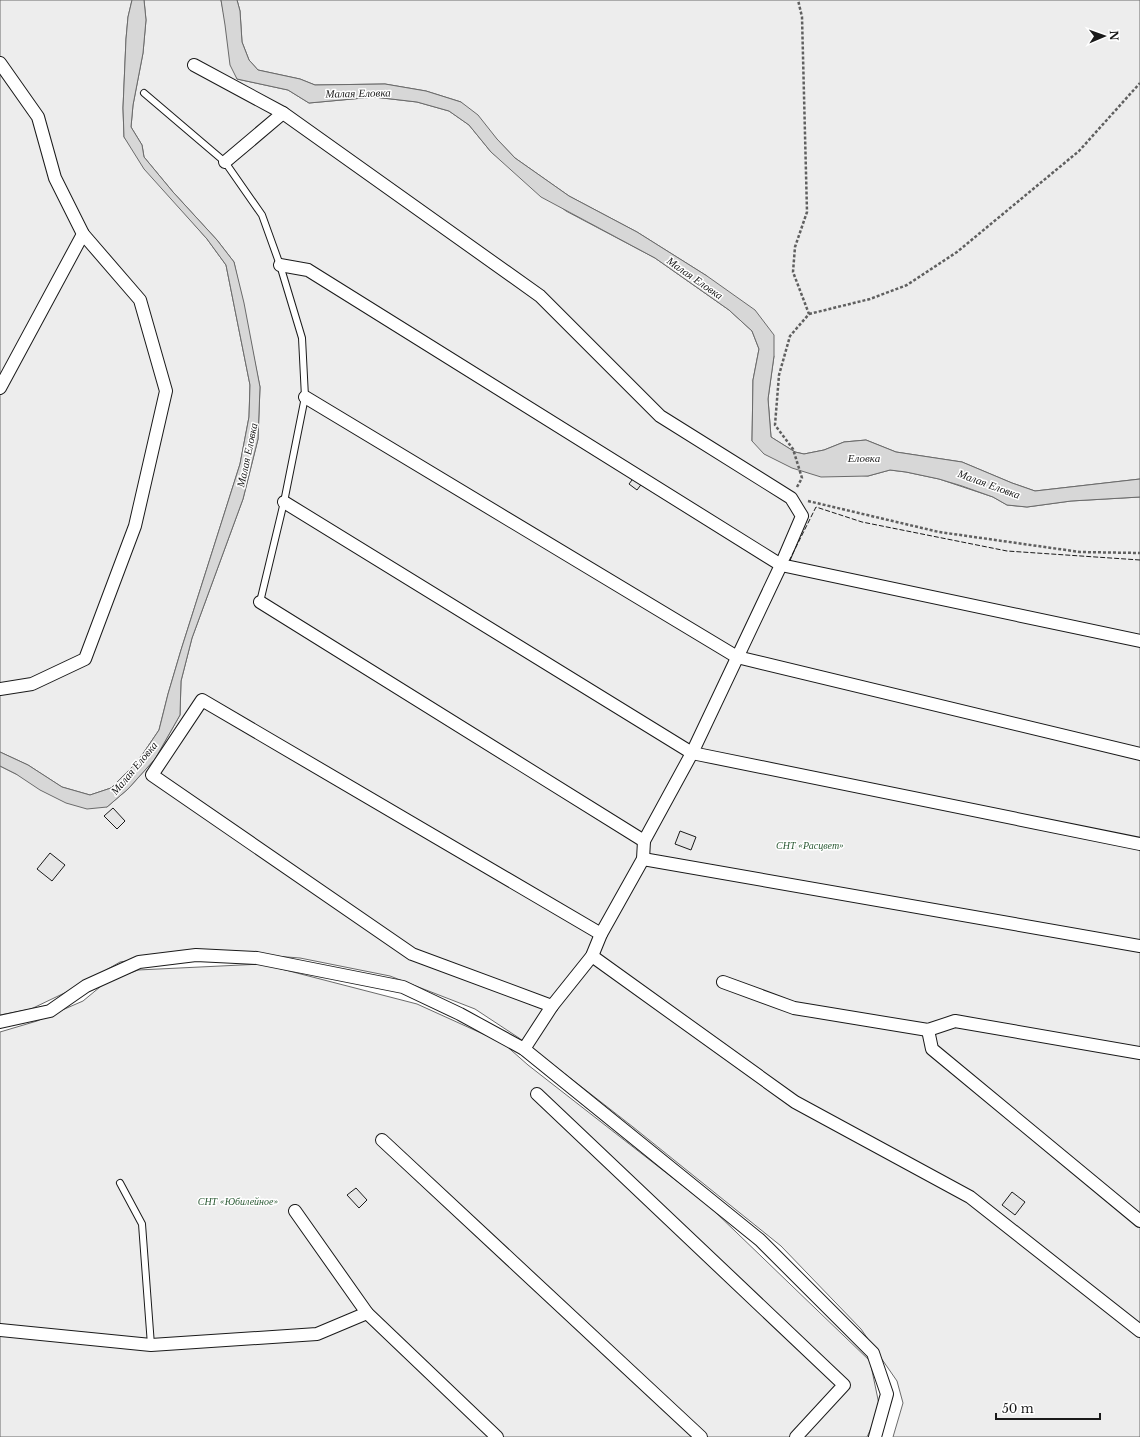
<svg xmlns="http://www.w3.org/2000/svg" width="1140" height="1437" font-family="'Libre Baskerville',serif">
	<rect width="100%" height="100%" fill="#fff"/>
	<g fill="#ededed" stroke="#6a6a6a">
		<polygon points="0,0 132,0 128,17 126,39 123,108 124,137 187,216 207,239 226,265 250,385 249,417 240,464 181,650 168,694 159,730 138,761 111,788 90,795 62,787 28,765 0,752"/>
		<polygon points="144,0 221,0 237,79 288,90 309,103 374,97 417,102 449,111 469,125 491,152 566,211 655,258 729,310 752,331 759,349 753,380 752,441 855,475 868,476 890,470 906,472 939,479 993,497 1007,505 1027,507 1071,501 1140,497 1140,1437 893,1437 903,1403 897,1381 861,1329 781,1246 633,1127 519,1038 475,1009 390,976 300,958 196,950 120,962 77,987 31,1009 0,1015 0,766 16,774 107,807 128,789 155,759 180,715 181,681 192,638 243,499 258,439 260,387 234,262 217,240 173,192 144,157 142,145 131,127 133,105 143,53 146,20"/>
		<polygon points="237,0 1140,0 1140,479 1035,491 1012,483 962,462 896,452 866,440 844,442 824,450 804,454 795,452 771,437 768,399 774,356 707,276 637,232 569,196 515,158 461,102 426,91 385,84 315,85 300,79 258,70 249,60 242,42 240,11"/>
		<polygon points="262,964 417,1004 503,1043 528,1065 710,1207 870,1361 880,1409 867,1437 0,1437 0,1032 37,1021 83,1001 106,982 138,970"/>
	</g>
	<g fill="#d7d7d7" stroke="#6a6a6a">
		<polygon points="132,0 144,0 146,20 143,53 133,105 131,127 142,145 144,157 173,192 217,240 234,262 244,303 260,387 258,439 243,499 192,638 181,681 180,715 155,759 128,789 107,807 87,809 66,803 40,790 16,774 0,766 0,752 28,765 62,787 90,795 111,788 138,761 159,730 168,694 181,650 240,464 249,417 250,385 226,265 207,239 144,169 124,137 123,108 126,39 128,17"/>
		<polygon points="221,0 237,0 240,11 242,42 249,60 258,70 300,79 315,85 385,84 426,91 461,102 478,115 497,139 515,158 569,196 637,232 707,276 755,310 774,335 774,356 768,399 771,437 795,452 804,454 824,450 844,442 866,440 896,452 962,462 1012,483 1035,491 1140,479 1140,497 1071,501 1027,507 1007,505 993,497 962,486 939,479 906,472 890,470 868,476 821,477 792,468 764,454 752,441 753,380 759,349 752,331 729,310 655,258 541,197 491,152 469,125 449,111 417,102 374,97 309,103 288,90 237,79 230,65 225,25"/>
	</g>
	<g fill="#e6e6e6" stroke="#1a1a1a">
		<polygon points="635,476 643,482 637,490 629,484"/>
		<polygon points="113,808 125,821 117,829 104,816"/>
		<polygon points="680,831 696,837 691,850 675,844"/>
		<polygon points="50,853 65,865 52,881 37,869"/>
		<polygon points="356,1188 367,1200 359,1208 347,1195"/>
		<polygon points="1012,1192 1025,1202 1015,1215 1002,1205"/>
	</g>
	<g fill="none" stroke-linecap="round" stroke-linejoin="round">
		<g stroke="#1a1a1a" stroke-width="8">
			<g id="lane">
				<polyline points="144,93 225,162 262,215 280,265 302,338 305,397 284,502 260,602"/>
				<polyline points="120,1183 142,1224 151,1345"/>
			</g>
		</g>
		<g stroke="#1a1a1a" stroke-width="14">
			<g id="street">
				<polyline points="0,63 38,117 55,178 83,234 140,300 166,391 135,526 85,659 32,684 0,689"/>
				<polyline points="194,65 283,113 540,296 660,416 791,498 802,516 781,565 692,753 644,841 643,859 601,934 592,956 552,1006 524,1049"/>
				<polyline points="225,162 283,113"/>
				<polyline points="280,265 308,270 781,565 1140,641"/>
				<polyline points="0,388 83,234"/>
				<polyline points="305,397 737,657 1140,754"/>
				<polyline points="284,502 692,753 1140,844"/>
				<polyline points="260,602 644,841"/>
				<polyline points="643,859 1140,946"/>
				<polyline points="592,956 795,1102 970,1197 1140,1331"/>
				<polyline points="723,982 794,1008 928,1030 955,1021 1140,1053"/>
				<polyline points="552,1006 412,954 152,775 202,700 601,934"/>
				<polyline points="0,1022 50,1011 86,986 139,962 196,955 257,958 403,987 460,1014 524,1049 760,1240 873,1353 887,1394 875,1437"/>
				<polyline points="928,1030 932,1049 1140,1221"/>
				<polyline points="537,1094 844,1385 796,1437"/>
				<polyline points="382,1140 701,1437"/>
				<polyline points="295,1211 367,1313 497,1437"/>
				<polyline points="0,1330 151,1345 317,1334 367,1313"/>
			</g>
		</g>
		<g stroke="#5f5f5f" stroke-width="2.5" stroke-dasharray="3 2" stroke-linecap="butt">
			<polyline points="809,314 870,299 907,285 957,252 1079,151 1140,83"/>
			<polyline points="797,487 802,478 793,449 775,425 779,375 790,336 809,314 793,272 795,247 807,212 802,17 798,0"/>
			<polyline points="808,501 939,532 1080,552 1140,553"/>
		</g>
		<use href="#lane" stroke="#fff" stroke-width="6"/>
		<use href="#street" stroke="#fff" stroke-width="12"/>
		<polyline stroke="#1a1a1a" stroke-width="1" stroke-dasharray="5 2" stroke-linecap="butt" points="789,561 816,507 862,522 1007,551 1140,560"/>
	</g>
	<g text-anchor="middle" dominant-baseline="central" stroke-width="3" stroke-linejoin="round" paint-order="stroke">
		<g font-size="10" font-style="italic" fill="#2b5a34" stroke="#fff">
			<text x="810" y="845">СНТ «Расцвет»</text>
			<text x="238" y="1201">СНТ «Юбилейное»</text>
		</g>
		<g font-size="11" font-style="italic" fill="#1a1a1a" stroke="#fff">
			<text transform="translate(358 93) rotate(-1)">Малая Еловка</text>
			<text transform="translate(695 278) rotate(35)">Малая Еловка</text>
			<text transform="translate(247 455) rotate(-78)">Малая Еловка</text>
			<text x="864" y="458">Еловка</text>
			<text transform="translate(989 484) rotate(20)">Малая Еловка</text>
			<text transform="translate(134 768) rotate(-50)">Малая Еловка</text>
		</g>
	</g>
	<g transform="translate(1104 36) rotate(88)" stroke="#ffffff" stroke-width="3" paint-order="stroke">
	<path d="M0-3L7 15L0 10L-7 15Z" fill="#1a1a1a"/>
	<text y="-6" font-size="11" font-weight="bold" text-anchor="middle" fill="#1a1a1a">N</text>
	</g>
	<path d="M996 1413v6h104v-6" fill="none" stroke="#1a1a1a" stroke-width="2"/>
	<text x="1002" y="1413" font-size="12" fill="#1a1a1a" stroke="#ffffff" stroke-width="3" paint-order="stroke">50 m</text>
</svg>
